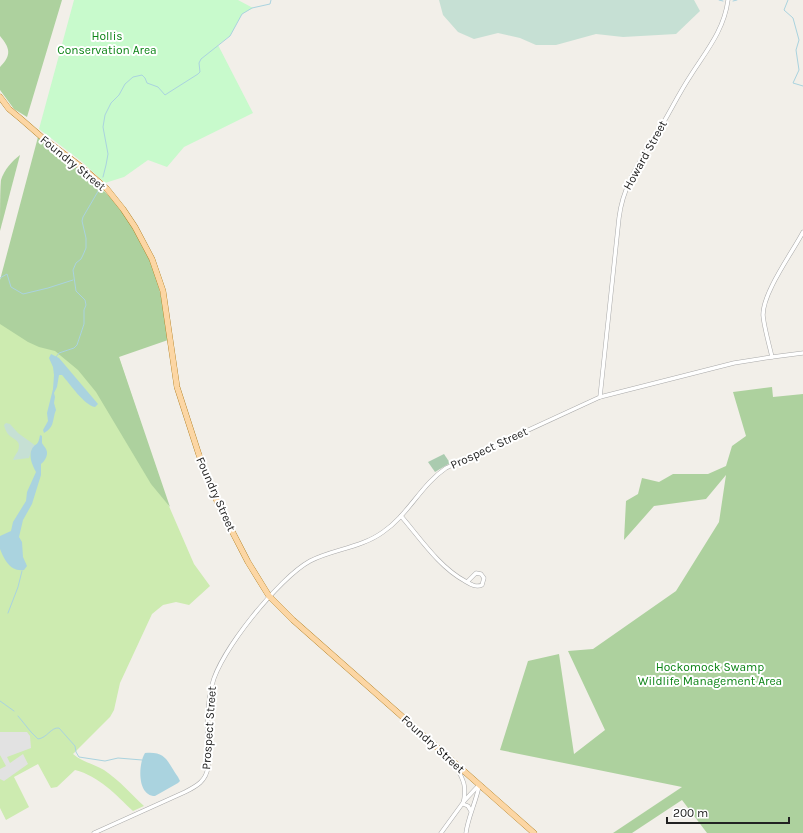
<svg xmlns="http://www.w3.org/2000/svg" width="803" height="833" font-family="Karla,sans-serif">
	<rect width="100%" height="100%" fill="#f2efe9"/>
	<path fill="#cdebb0" d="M102,189L146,254L158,285L119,357L165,497L194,564L210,586L189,605L176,602L163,605L152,614L120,683L114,710L110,717L73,754C82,762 94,764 104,770C119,780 131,794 144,806L133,811C116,795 99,776 75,770L57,787L51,788L38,764L14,777L29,807L6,820L0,808V280Z"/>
	<g fill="#add19e">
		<path d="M0,0H62L27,117L14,109L0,90V67C12,55 10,48 0,36Z"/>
		<path d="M38,137C60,153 82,169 102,189C132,217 154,260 162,301C164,314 166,327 168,340L119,357L170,507L151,484L96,392L78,370L55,351L39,347L28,342L0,324V280Z"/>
		<path d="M20,155L0,231C0,221 0,188 1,180C4,170 12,161 20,155Z"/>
		<polygon points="772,387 773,397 803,394 803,833 707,833 682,800 632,833 613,833 682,787 500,750 528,661 559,654 574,754 605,730 568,651 593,649 676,591 719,522 726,475 706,499 654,506 624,540 626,501 638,494 642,478 659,482 673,474 708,474 726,466 732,446 746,436 733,392"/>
	</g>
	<g fill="#c6e0d4">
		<polygon points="439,0 694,0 700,11 676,34 623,37 596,34 556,45 536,45 520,38 498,33 474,39 458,32 443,15"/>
		<path d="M6,423L10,424L18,433L36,446L32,449L29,458L13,460C14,457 16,454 18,451C21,442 17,441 10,436C7,434 5,429 4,425Z"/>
	</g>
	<polygon fill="#aacbaf" points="444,454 450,463 435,472 428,462"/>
	<polygon fill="#c8facc" points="74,0 238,0 253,8 242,14 230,36 218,45 253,113 184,147 167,167 148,160 124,177 105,183 81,161 39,129"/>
	<polygon fill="#e2e2e2" points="0,732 27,732 30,736 31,748 7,757 10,763 23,754 28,764 4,781 0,779 0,769 6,766 0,755"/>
	<g fill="#aad3df">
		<path d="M51,354L59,358L98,404L95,407C84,405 70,384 62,375H59L57,387L54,393L55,397L54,403L56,410C52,420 55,427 44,433L43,430L48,421L47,413L53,389L54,375L53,367L49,358Z"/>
		<path d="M40,435L42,436V443C43,445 45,447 46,449C49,454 45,461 41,464V475L32,504L23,520L19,537L22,542L23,557L27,566L24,570C10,572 4,559 0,549C0,545 0,539 0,536L11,531L13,522L26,501L27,492L36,472C33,466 28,457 32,449C36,442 38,447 40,435Z"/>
		<path d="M145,753C167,751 167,762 178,777L180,781L178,783L155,796C137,796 138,764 145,753Z"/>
	</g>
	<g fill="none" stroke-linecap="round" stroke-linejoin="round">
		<g stroke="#aad3df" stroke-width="1">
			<polyline points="719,0 723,1"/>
			<polyline points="788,0 784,10 793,18 799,40 796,50 799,70 793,83 803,86"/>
			<polyline points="733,1 737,0"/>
			<polyline points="103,177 106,165 108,154 103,127 105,115 111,103 119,95 125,84 133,77 142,75 145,78 147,83 158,87 165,95 168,93 198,74 200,72 199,63 201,59 230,36 242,14 252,8 270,4 271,0"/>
			<polyline points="0,278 7,274 11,287 23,294 48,288 73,280"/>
			<polyline points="56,357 59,353 74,348 77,345 84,324 84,310 86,305 85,300 76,291 73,270 76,263 81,259 83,255 86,248 86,238 82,221 83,217 100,188"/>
			<polyline points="8,613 18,587 22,571"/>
			<polyline points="0,701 14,711"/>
			<path d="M18,716L31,732L38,739C47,738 51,727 59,728L75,746L76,752L79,757L105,761L118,758L142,760"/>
		</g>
		<g stroke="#a9a9a9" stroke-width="4.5">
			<g id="minor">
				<path d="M772,357C769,344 764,327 763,315C763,292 792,253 803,232"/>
				<path d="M600,397L619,218C623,184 642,158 659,130C670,112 679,93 691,75C707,50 724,30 728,0"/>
				<path d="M401,516C420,538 439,567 465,581C470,584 476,588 482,585L484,578L481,574L476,573L467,582"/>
				<path d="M456,766C464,781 467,787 463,804L468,806L471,811"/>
				<path d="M94,833L185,792C197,786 206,781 208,767C209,740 205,712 212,685C220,651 279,578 310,561C333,549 361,548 383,532C408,515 421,485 446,468L600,397L734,363L772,357L803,353"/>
				<polyline points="441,833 465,800 479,785"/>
				<path d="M466,833C468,817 476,802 479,786"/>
			</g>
		</g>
		<g stroke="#a06b00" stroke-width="6">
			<polyline id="primary" points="0,97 9,109 21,119 44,139 84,169 107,189 123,209 135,227 152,259 163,291 177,387 199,455 218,504 248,562 269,596 293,620 534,833"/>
		</g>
		<use href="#minor" stroke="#fff" stroke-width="3.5"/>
		<use href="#primary" stroke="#fcd6a4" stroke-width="5.5"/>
	</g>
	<g text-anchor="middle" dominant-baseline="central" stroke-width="4" stroke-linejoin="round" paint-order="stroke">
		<g font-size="12" fill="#0c8416" stroke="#fff">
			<text x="107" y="36">Hollis<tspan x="107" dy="14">Conservation Area</tspan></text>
			<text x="710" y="667">Hockomock Swamp<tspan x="710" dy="14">Wildlife Management Area</tspan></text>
		</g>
		<g font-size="12" fill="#222" stroke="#fff">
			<text transform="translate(645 155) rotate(-61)">Howard Street</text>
			<text transform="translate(73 163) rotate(39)">Foundry Street</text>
			<text transform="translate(489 448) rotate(-25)">Prospect Street</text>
			<text transform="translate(216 494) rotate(66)">Foundry Street</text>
			<text transform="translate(209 728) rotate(-86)">Prospect Street</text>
			<text transform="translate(433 744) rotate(42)">Foundry Street</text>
		</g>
	</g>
	<path d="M667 817v6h122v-6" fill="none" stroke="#222222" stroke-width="2"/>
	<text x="673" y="817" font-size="12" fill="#222222" stroke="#ffffff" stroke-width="3" paint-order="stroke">200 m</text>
</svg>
